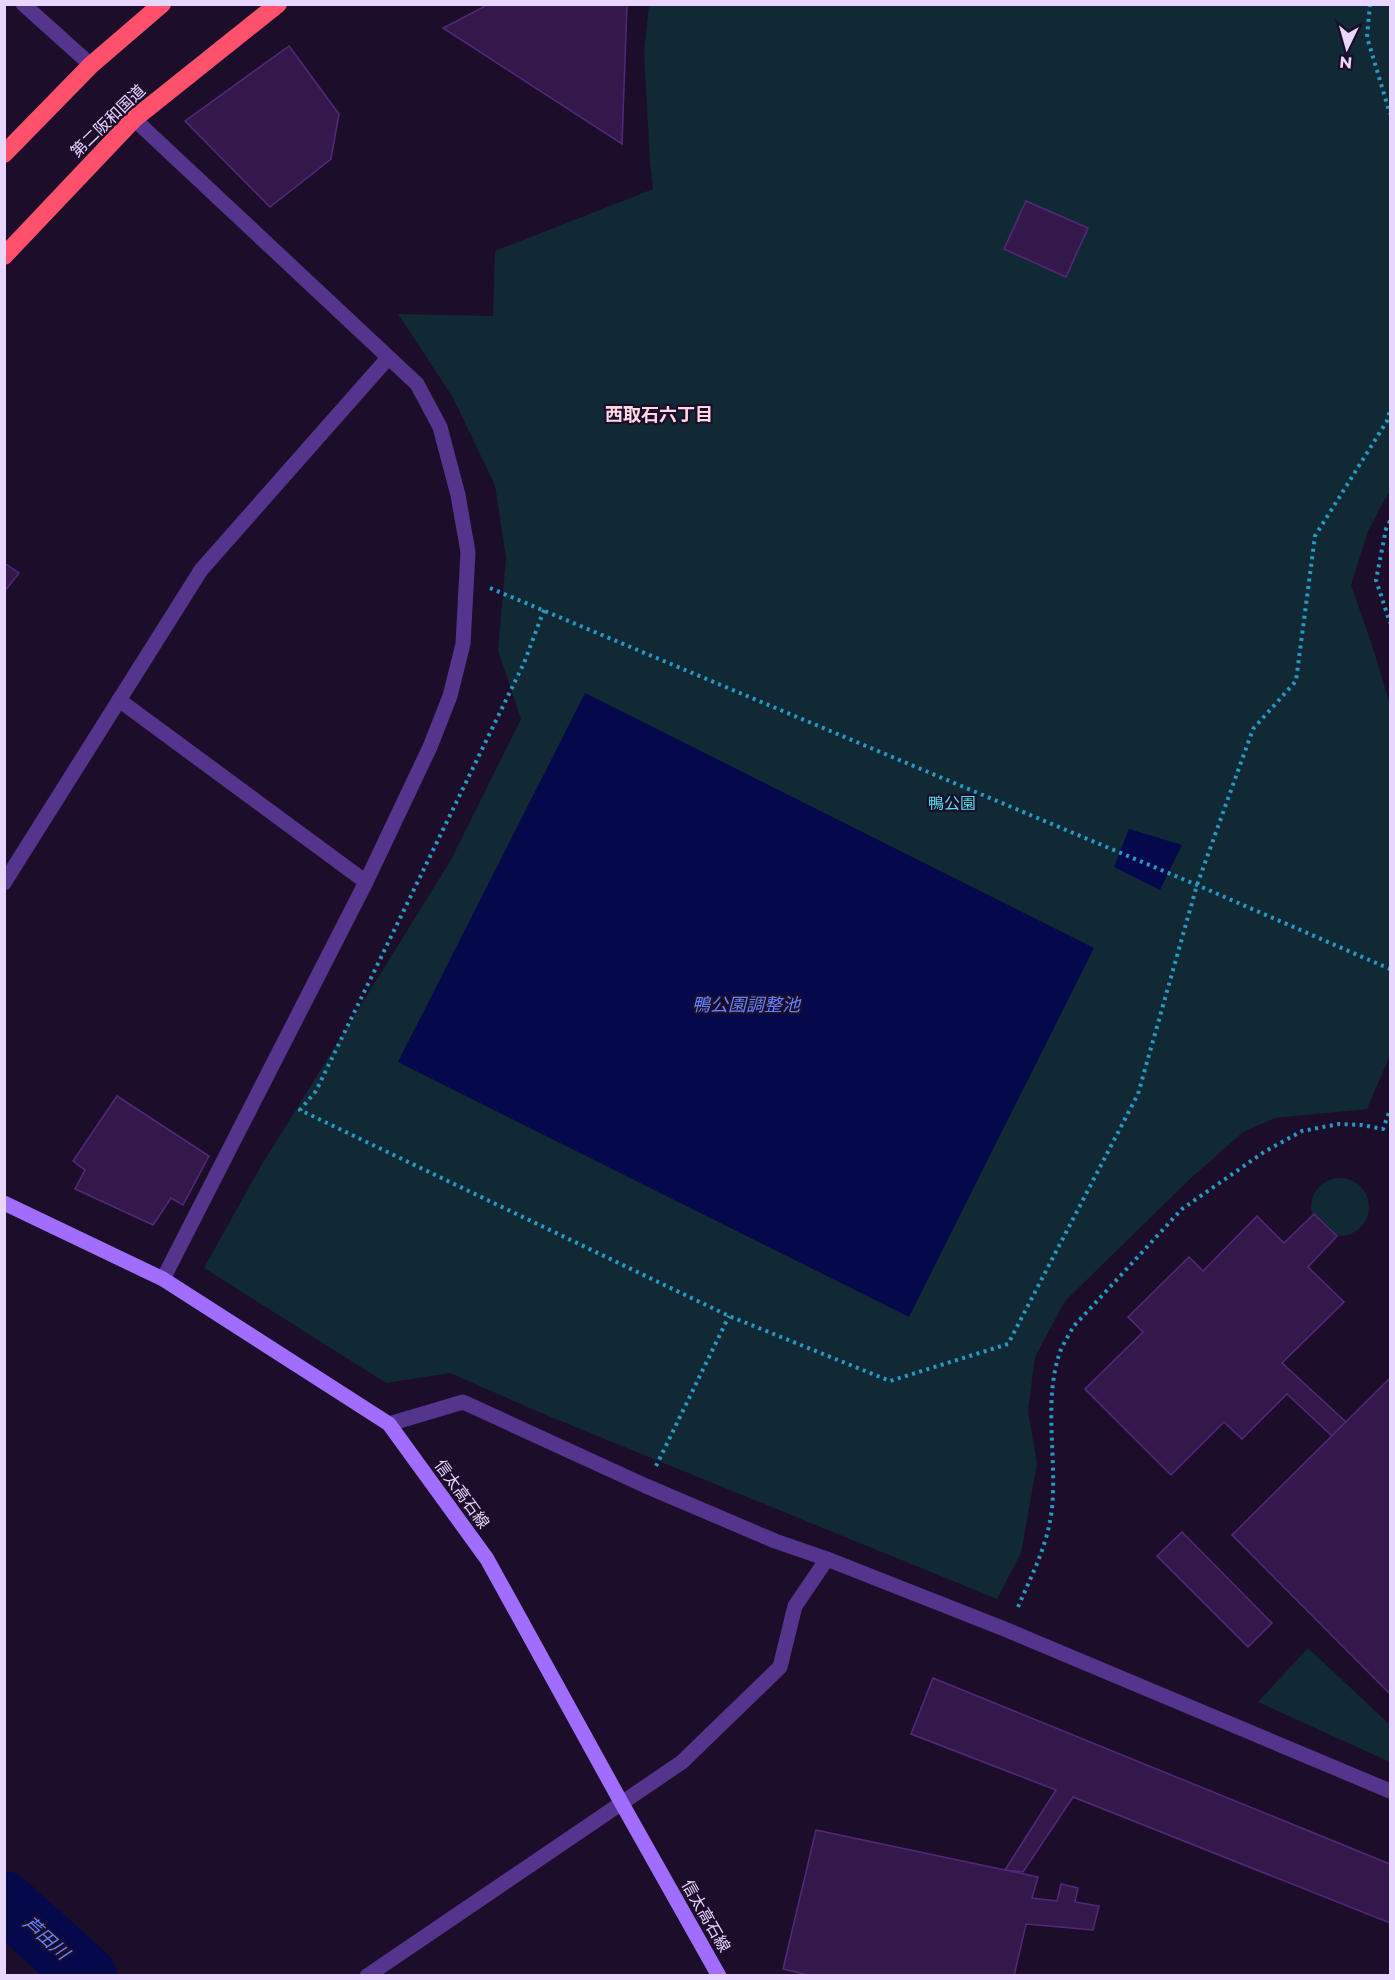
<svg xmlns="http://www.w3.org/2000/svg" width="1395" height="1980" font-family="Montserrat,'Noto Sans JP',sans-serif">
	<rect width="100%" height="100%" fill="#1c0e2a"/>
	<g fill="#102934">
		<polygon points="649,5 1390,5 1390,490 1368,531 1351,585 1373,648 1390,705 1390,1055 1367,1109 1275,1118 1243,1132 1191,1178 1065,1301 1035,1357 1028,1411 1037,1464 1021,1553 997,1599 546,1415 450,1373 386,1383 204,1268 261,1166 451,860 521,719 498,650 506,558 495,485 452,396 398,314 493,316 495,251 653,189 650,161 644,53"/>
		<circle cx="1340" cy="1207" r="29"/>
		<polygon points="1308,1648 1390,1725 1390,1762 1258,1702"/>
	</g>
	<g fill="#05084b">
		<polygon points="585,693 1094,948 909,1317 398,1062"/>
		<polygon points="1129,829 1182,845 1160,890 1114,867"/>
	</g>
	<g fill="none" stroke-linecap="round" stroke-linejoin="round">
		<polyline stroke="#05084b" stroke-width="60" points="4,1901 87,1976"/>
	</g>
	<g fill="#34184c" stroke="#53287b" stroke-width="1.5">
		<polygon points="489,4 627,4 622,144 443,28"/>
		<polygon points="289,46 339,114 331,159 270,207 185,121"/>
		<polygon points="1026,201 1088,228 1066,277 1004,249"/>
		<polygon points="4,563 19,573 4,592"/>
		<polygon points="117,1096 209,1156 183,1205 171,1198 153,1225 75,1189 85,1170 73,1161"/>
		<polygon points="1314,1214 1337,1236 1308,1267 1344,1302 1282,1363 1346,1422 1332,1436 1287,1394 1242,1439 1224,1422 1171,1475 1085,1389 1143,1332 1128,1317 1189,1257 1203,1271 1257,1216 1284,1243"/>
		<polygon points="1390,1378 1390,1694 1232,1535"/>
		<polygon points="1182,1532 1272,1623 1248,1647 1157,1556"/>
		<polygon points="933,1678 1390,1864 1390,1923 1073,1797 1023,1872 1005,1870 1056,1790 911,1734"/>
		<polygon points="816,1830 1038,1877 1032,1898 1057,1901 1061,1884 1078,1888 1075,1902 1099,1906 1093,1930 1026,1924 1014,1976 812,1976 783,1969"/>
	</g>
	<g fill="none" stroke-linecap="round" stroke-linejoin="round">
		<g stroke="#249ac5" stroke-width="4" stroke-dasharray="3 4.5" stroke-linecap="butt">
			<polyline points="1370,4 1367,37 1390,114"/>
			<polyline points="1390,521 1386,529 1376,580 1390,623"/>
			<polyline points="490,588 1197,885 1390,969"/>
			<polyline points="544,610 524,663 316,1091 300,1110 729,1316 890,1381 1008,1344 1138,1094 1197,885 1253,729 1296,681 1315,536 1387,421 1390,410"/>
			<polyline points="656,1466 729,1316"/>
			<path d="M1018,1607C1032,1574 1048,1545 1052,1508C1057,1457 1043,1401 1060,1352C1063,1344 1069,1335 1073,1327L1182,1209L1264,1152L1302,1131L1339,1124L1362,1125L1383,1129L1390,1110"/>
		</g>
		<g stroke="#55348d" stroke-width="15">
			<polyline points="23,4 91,65"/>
			<polyline points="134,119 417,384 440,427 458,495 468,552 463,644 450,696 430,747 366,882 163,1279"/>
			<polyline points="119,700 366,882"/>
			<polyline points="4,883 201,570 388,358"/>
			<polyline points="389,1424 463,1402 646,1486 775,1541 827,1559 1007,1630 1390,1791"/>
			<polyline points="367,1976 682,1762 780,1667 795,1606 827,1559"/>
		</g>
		<polyline stroke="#a16dff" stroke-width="15" points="4,1203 163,1279 389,1424 487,1559 621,1802 719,1976"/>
		<g stroke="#ff516b" stroke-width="18">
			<polyline points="4,154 91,65 162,4"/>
			<polyline points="4,256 134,119 278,4"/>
		</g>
	</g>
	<g text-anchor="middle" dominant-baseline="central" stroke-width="4.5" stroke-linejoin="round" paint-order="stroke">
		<g font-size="16" fill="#e8d6ff" stroke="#1c0e2a">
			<text transform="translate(108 121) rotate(-44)">第二阪和国道</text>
			<text transform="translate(462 1494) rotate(54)">信太高石線</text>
			<text transform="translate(706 1916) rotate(60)">信太高石線</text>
		</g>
		<g font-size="16" fill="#56dfeb" stroke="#1c0e2a">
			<text x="952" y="803">鴨公園</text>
		</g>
		<g font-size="18" font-weight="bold" fill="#ffd8e4" stroke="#1c0e2a">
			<text x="659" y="415">西取石六丁目</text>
		</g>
		<g font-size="18" font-style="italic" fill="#6484ff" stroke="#1c0e2a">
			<text x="746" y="1005">鴨公園調整池</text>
			<text transform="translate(46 1938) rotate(42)">芦田川</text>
		</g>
	</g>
	<rect width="1395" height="1980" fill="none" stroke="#e8d6ff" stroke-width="12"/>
	<g transform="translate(1347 48) rotate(185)" stroke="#1c0e2a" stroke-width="4.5" paint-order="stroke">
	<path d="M0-4.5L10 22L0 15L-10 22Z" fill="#e8d6ff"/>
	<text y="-9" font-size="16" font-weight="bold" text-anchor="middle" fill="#e8d6ff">N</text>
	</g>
</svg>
